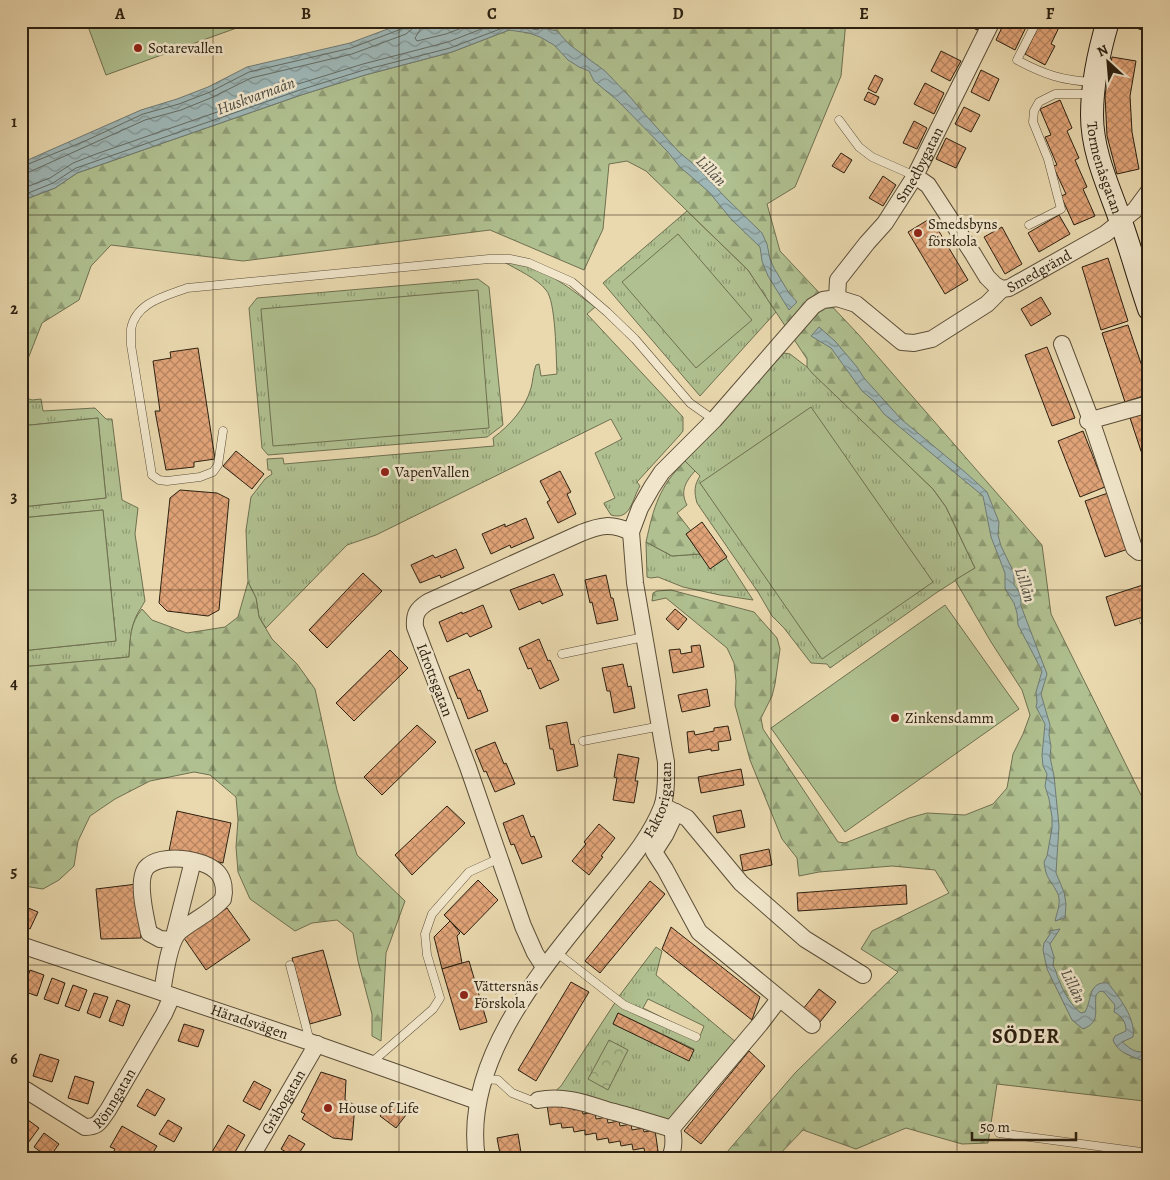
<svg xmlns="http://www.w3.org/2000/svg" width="1170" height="1180" font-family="Alegreya,serif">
	<defs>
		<pattern id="grass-tufts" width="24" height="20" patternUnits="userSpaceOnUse" patternTransform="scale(1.25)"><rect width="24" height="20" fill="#b0c090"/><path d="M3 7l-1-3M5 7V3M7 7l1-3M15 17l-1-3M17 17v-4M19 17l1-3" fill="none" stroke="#8f9c74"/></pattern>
		<pattern id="forest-firs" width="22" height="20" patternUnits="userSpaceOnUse" patternTransform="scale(1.25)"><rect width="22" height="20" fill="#b0c090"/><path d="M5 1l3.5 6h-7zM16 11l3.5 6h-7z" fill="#8f9c74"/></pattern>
		<pattern id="park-crowns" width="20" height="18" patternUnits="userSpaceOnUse" patternTransform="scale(1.25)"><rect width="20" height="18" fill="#b0c090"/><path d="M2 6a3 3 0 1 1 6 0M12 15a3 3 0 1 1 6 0" fill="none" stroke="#8f9c74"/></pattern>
		<pattern id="water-waves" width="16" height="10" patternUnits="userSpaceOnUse" patternTransform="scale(1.25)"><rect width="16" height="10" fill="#9eb7b7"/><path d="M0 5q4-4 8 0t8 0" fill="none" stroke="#819493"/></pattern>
		<pattern id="building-cross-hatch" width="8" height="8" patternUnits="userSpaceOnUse" patternTransform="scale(1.25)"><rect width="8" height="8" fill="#e1a478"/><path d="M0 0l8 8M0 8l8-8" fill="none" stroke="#b78561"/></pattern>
	</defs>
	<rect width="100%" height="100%" fill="#ead9af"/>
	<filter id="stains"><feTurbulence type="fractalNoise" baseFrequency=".004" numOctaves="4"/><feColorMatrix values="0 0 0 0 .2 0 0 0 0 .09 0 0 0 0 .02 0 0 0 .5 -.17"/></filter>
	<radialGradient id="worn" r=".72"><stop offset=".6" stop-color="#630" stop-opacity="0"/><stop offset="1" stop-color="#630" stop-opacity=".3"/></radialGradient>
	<g fill="url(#grass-tufts)" stroke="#6e7050" fill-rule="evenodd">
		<polygon points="687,211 748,270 776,312 700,396 603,283"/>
		<path d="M504,262C539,263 568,287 595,307L587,314L683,417V431L679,436L637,482L640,486C632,499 631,521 611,515L604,504V503L615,498L595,453L622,439L611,419L376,535L347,545L266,628L259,617L256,598L248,582L246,530L251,497L265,479L272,474L271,470H268L267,459L283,458L284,464L494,446L493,438C510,425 525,409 531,388C533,381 533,372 536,365L539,364L541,376L557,374C556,357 556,301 546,290C538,279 516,269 504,262Z"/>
		<polygon points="478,279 489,287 503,425 487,437 268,455 262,448 249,308 257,298"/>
		<path d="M784,353L790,354L807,367L933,489L946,507L975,568L936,593L830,668L827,664L811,663L784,628L772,616L758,592L697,503C694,492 694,485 700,476L685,461Z"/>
		<path d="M21,396L32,400L41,399L43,411L95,408L106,419H112L122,500L138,508L135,534L145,601C142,607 137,613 135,619C130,631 130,644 129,657L21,667V651L116,641L103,510L21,518V507L106,498L98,418L21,426Z"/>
		<polygon points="646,542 672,556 700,554 710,568 726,558 753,600 720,595 683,587 658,577 651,578 647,577"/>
		<path d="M656,947L662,951L656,975L737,1043L673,1120L665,1123L552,1094L561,1086L620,995ZM648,999L704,1026L700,1036L643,1008ZM618,1013L694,1049L689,1060L613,1024Z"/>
	</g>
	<g fill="url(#forest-firs)" stroke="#6e7050">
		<polygon points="549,21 560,21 583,28 605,21 846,21 841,76 795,187 767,204 780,251 858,334 1042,545 1051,614 1149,811 1149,1103 1144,1101 997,1084 988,1143 962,1144 906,1128 856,1149 803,1130 775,1159 721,1159 795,1073 898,972 861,949 872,931 949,893 935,870 892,866 819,872 799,876 797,858 782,839 750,760 735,705 736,681 734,663 727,648 666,598 652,601 653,593 657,591 671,590 754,612 777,638 780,649 775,684 772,696 761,718 763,729 838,842 845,843 909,818 927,813 965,815 993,804 1007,788 1013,754 1023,734 1030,715 1022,690 991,642 955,580 975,568 946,507 933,489 812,373 807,367 807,359 748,270 646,171 627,161 609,164 603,229 584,270 490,230 243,261 111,245 91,266 79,300 42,323 26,364 21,368 21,201 55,188 77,173 301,95 365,75 452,52 509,30"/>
		<path d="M685,461L695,471C685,482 680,492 687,505L677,513L691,531L686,534L700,554L672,556L646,542C654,506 659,487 685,461Z"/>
		<path d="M248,582L256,598L259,617L272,639L297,664L315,689L337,790L357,855L405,901L386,953L381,1041L372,1036V1014L358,961L353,933L337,920L312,923L295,931L250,899L238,872L236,847L238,820L236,797L210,775L194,772L150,781L115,799L90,816L78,841L74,866L59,880L43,889L30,887L21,883V667L129,657C130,639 130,623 142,609L152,620L187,633L225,627L238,617Z"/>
	</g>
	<polygon fill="url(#park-crowns)" stroke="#6e7050" points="609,1040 628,1050 608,1090 588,1079"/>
	<g fill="#b0c090" stroke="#6e7050">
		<polygon points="86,21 256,21 106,75"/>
		<polygon points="678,234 752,320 696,368 622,282"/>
		<polygon points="478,290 489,428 273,446 261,309"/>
		<polygon points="811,407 933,582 822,659 700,483"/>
		<polygon points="98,418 106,498 21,507 21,426"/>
		<polygon points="103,510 116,641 21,651 21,518"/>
		<polygon points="945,605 1019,709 845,832 771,728"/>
	</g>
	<g fill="url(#water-waves)" stroke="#707b75">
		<polygon points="409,21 549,21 542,23 548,29 557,31 570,45 605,71 632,99 641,110 679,152 697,167 725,197 762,233 767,244 770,259 774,268 789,293 797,302 789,310 768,276 762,261 760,247 731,219 709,192 680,167 667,151 617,100 594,81 589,71 579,67 568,60 554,45 540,37 529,33 509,30 452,52 365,75 301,95 100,165 77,173 55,188 21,201 21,163 141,110 177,99 208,87 247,67 350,43"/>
		<path d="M819,327L835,341L857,367L864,378L901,419L965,472L987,492L999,522L998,535L1001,546L1014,573V585C1020,591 1021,597 1021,606L1047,674L1041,694L1050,725L1049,735L1051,746L1050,757L1054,776L1059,826L1056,873L1064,892L1066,904L1065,918L1055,921C1057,912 1062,901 1057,892C1050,879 1046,879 1044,862L1047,856L1052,828V817L1049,799L1045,786L1047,774L1043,766L1042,755L1045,724L1036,707L1037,702L1036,692L1042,671L1018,625L1017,613L1014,603L1005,589V573L991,537L983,496L884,414L874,401L862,391L831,348L811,336Z"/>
		<path d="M1060,929L1050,944L1054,957L1053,966C1057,971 1056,975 1059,980C1063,991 1071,1006 1081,1013L1085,1012C1092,1000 1088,981 1108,983C1119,997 1136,1018 1133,1037L1122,1042C1130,1048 1133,1052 1142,1052L1144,1057L1149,1058V1065C1136,1055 1120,1057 1113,1040L1115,1036L1126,1031C1126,1022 1122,1016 1114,1012L1115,1005L1104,992L1100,991L1096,995C1094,1011 1101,1022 1083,1029L1072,1020L1047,969L1043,950L1044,943L1050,934V931Z"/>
	</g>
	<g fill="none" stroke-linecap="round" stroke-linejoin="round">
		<g stroke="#646c64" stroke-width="1">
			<polyline points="422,21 420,30 415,38 417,41 446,34 480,21"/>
			<polyline points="21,167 85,141 143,114 179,104 210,92 249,72 351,48 404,28 407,25 408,21"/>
			<polyline points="21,174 27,173 145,120 181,110 213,97 251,78 352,54 406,34 412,29 414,21"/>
			<polyline points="21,189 50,178 73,163 96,154 298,84 363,64 448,42 502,21"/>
			<polyline points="21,196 53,183 76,168 300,90 364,70 450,48 508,26 513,25 538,30 539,28 539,21"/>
		</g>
	</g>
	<g fill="url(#building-cross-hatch)" stroke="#2b2011">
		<polygon points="961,21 981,21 977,30"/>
		<polygon points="1005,21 1029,21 1015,50 996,40"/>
		<polygon points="1041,21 1062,21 1051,44 1055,46 1045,65 1025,54"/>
		<polygon points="1128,21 1148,21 1145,31 1127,25"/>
		<polygon points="941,51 961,61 950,81 931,71"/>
		<polygon points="1112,57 1136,61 1130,96 1132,132 1139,169 1117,174 1107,136 1105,95"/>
		<polygon points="981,70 999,79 989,101 971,92"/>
		<polygon points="875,75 883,79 876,93 868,89"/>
		<polygon points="925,83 944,93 934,114 914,104"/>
		<polygon points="868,92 879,97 875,105 864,100"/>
		<polygon points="1060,100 1072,128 1067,131 1079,158 1075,160 1087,187 1083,189 1095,216 1074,225 1061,196 1066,194 1053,166 1057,165 1045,137 1051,135 1040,109"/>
		<polygon points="964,107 980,115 971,132 955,124"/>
		<polygon points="914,121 927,128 917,149 903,143"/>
		<polygon points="946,138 966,148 956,168 936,159"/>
		<polygon points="841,153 852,160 844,173 832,166"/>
		<polygon points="883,176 896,185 883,206 869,198"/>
		<polygon points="1059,215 1070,234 1039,252 1028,233"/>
		<polygon points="931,218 968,280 945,294 908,232"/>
		<polygon points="1002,227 1022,264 1005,274 984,237"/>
		<polygon points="1108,258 1128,321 1101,330 1082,267"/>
		<polygon points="1041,297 1051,314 1031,326 1021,309"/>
		<polygon points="1128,325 1149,387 1149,394 1125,402 1102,333"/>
		<polygon points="1047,347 1075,418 1052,426 1025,355"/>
		<polygon points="198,348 215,459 194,462 194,467 166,470 155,411 160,411 153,361 171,358 170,352"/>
		<polygon points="1149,412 1149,475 1130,418"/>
		<polygon points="1083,431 1105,487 1080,497 1058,441"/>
		<polygon points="236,451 264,474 252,489 223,466"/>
		<polygon points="560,471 571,492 567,494 576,514 558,523 547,502 550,500 540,481"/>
		<polygon points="180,490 217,493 229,499 219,610 208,616 167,611 159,603 170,498"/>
		<polygon points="1108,493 1128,549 1105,557 1085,501"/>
		<polygon points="526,518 534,538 511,548 510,545 491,554 482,534 505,524 505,527"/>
		<polygon points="702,522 727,557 710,569 686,534"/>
		<polygon points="456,549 464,568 441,578 440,575 420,583 411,565 433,555 435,558"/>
		<polygon points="363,573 382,591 327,648 309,630"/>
		<polygon points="554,574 563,595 542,604 540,601 519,610 510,590"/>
		<polygon points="606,575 611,598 613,598 618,620 597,624 592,602 590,603 585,580"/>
		<polygon points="1149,583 1149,615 1115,626 1106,597"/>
		<polygon points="483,605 492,627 470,637 467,633 447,642 439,622 462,612 462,614"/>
		<polygon points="675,609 687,619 678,630 666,619"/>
		<polygon points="539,639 548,661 550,660 559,680 540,689 531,668 528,669 519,648"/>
		<polygon points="700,645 704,667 673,673 669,650 680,649 681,654 692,652 691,646"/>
		<polygon points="390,650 408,668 354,721 336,703"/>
		<polygon points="623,664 628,687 631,686 635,708 614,713 610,691 607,691 602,668"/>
		<polygon points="469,669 478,691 480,690 488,711 468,719 460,698 458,699 449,677"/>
		<polygon points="707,689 710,706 682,712 678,695"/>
		<polygon points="567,722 571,745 574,744 578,766 557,771 553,749 550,749 546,726"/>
		<polygon points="417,725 436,742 382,795 364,777"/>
		<polygon points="728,726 731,740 718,742 719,750 711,751 711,749 689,753 687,732 694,731 695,735 714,731 714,728"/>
		<polygon points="495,742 504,764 506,763 515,784 495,792 486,771 484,772 475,750"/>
		<polygon points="618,754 639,758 635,781 638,781 634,803 613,800 617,778 614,777"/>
		<polygon points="741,769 744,785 701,793 698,777"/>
		<polygon points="447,806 465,823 412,875 395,855"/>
		<polygon points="741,810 745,827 717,833 713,816"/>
		<polygon points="177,811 231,823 223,863 169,851"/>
		<polygon points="523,815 531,837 534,836 542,857 522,864 514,844 511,845 503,823"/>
		<polygon points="599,824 615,838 601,856 603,857 589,875 572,861 586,844 584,842"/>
		<polygon points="769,849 772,865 743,871 740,855"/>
		<polygon points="478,880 498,900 464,935 444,915"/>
		<polygon points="650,881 665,894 600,973 585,961"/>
		<polygon points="137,884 141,938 101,939 96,889"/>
		<polygon points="906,885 907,904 798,911 797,893"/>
		<polygon points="21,905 38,912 30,929 21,925"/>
		<polygon points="227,908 250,940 206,970 184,938"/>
		<polygon points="450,921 460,933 457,936 462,963 442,969 434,937"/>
		<polygon points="671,927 760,997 752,1020 662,949"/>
		<polygon points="323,950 341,1015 310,1024 292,958"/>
		<polygon points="469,961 487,1022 460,1030 442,969"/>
		<polygon points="30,970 44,975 37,996 23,991"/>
		<polygon points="52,978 65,983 58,1004 44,999"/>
		<polygon points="571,982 589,992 536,1081 518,1070"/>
		<polygon points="73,985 87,990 79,1011 65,1006"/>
		<polygon points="819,989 836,1002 820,1022 803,1009"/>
		<polygon points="94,993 108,997 100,1018 87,1013"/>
		<polygon points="117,1000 130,1005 123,1026 109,1021"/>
		<polygon points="618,1013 694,1050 689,1061 613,1024"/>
		<polygon points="184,1024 204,1030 198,1047 178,1041"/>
		<polygon points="749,1051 765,1066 701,1144 684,1131"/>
		<polygon points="40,1054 59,1060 52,1082 33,1076"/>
		<polygon points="321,1072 346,1080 345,1100 355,1105 352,1140 333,1138 302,1119 305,1114 301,1112"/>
		<polygon points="75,1076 94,1082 88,1104 68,1098"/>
		<polygon points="254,1081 271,1090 260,1110 243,1101"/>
		<polygon points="147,1089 165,1099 155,1116 137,1106"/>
		<polygon points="390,1103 406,1115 396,1128 380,1116"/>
		<polygon points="560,1103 561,1107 572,1106 573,1110 582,1109 583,1114 595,1112 596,1119 607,1117 608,1123 619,1121 620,1126 631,1124 632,1130 643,1128 644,1132 655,1130 658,1151 645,1154 644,1148 633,1150 632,1144 621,1146 620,1141 609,1143 608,1138 597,1140 596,1133 585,1135 585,1130 574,1132 573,1127 562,1128 561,1123 550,1125 547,1105"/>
		<polygon points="24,1117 39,1128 28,1143 21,1138 21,1120"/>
		<polygon points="168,1120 182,1128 174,1142 159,1134"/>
		<polygon points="228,1125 245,1135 231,1159 213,1159 209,1157"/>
		<polygon points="122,1126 157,1146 149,1159 124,1159 113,1153 115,1149 110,1147"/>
		<polygon points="44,1133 59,1144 49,1158 34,1147"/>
		<polygon points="518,1134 522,1159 501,1159 497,1138"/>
		<polygon points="289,1135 305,1144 296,1158 281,1149"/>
	</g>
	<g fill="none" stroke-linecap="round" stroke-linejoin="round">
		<g stroke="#5b4e38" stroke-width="9">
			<g id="lane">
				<path d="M1037,21L1017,60C1043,74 1063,81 1093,82"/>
				<polyline points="839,120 859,147 872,157 915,176"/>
				<polyline points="1029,225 1061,209 1048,159 1033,122 1034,111 1039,102 1055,94 1092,94"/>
				<path d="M223,431L218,465L213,472L200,477L167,481L159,480L152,475L131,345C131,340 131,334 131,329C136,302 166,296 187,288L489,259H510L529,263L572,282L607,312L635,339L690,403L714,420"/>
				<polyline points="1144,621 1149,619"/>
				<polyline points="562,654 644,637"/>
				<polyline points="583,741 661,726"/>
				<polyline points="556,952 624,1005 696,1037"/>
				<polyline points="290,965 310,1042"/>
				<polyline points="371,1063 433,1009 440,998 427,955 425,934 432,914 469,872 500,858"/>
				<polyline points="484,1079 498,1080 512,1093 530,1100 538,1100"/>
				<polyline points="999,1133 1149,1153"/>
			</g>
		</g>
		<g stroke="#5b4e38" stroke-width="18">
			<g id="street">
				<path id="s1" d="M915,176L928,185L973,254L987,277L995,285L1002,289L1009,288L1105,234L1135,210L1149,191"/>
				<polyline points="837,298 856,304 902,342 914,343 932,339 987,304 1002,289"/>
				<polyline points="1062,344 1091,420 1134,548 1139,552 1149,550"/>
				<polyline points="1088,421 1149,404"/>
				<polyline points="667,808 687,818 741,883 805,939 863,975"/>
				<polyline points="676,812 665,835 654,852 665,869 699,932 812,1025"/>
				<path id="s2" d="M21,945L310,1042L477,1101"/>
				<path d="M544,967L535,953L523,926L468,767L415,627C414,614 417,609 428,602L581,533C601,525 611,523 631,532"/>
				<path d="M162,992C165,977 168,943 179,932C193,920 211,913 223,899C225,891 224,880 218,873C205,858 160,852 146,868C136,882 146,918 149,933L160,939L173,940L193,861"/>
				<path id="s3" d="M21,1087L85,1127C99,1127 100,1121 108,1110L164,1014L172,996"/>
				<path d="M538,1100C564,1095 585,1103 610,1111C630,1116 649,1122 669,1128H672"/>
				<path id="s4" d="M250,1159L317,1044"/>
				<path id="s5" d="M477,1159C461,1058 548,962 607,889C627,864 650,838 662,807C667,793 666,776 666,762L635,583L631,532L640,508L652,487L662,472L714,420L813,306L823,300L837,298L838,280L867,243L885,223L915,176L992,21"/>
				<path d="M669,1159C675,1149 674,1138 672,1128L760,1024L779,999"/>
			</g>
		</g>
		<g stroke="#2b2011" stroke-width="24">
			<g id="secondary">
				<path id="s6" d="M1108,21C1099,51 1092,84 1092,115C1092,153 1109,187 1121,222C1131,250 1139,280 1149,309"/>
			</g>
		</g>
		<use href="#lane" stroke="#f1e6cb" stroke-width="8"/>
		<use href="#street" stroke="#f1e6cb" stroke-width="16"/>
		<use href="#secondary" stroke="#f1e6cb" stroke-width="22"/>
	</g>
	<path fill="none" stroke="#2b2011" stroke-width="1" stroke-opacity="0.55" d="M213,21V1159M399,21V1159M585,21V1159M771,21V1159M957,21V1159M21,215H1149M21,402H1149M21,590H1149M21,778H1149M21,965H1149"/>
	<g fill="#8f2418" stroke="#f1e6cb" stroke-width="2">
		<circle cx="138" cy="48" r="5"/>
		<circle cx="918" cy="233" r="5"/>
		<circle cx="385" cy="472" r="5"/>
		<circle cx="895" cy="718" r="5"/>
		<circle cx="464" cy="995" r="5"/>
		<circle cx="328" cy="1108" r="5"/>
	</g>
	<g text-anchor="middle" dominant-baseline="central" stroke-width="5" stroke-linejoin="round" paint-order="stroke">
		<g font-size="15" fill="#2b2011" stroke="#f1e6cb" text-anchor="start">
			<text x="148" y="48">Sotarevallen</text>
			<text x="928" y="224">Smedsbyns<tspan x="928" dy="17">förskola</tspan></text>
			<text x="395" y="472">VapenVallen</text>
			<text x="905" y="718">Zinkensdamm</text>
			<text x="474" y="986">Vättersnäs<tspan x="474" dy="17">Förskola</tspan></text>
			<text x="338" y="1108">House of Life</text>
		</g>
		<g font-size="15" fill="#2b2011" stroke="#f1e6cb">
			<text stroke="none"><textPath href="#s5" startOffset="1164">Smedbygatan</textPath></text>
			<text stroke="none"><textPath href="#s6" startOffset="150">Tormenåsgatan</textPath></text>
			<text stroke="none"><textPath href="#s1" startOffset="186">Smedgränd</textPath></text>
			<text transform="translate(435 680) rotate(69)">Idrottsgatan</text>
			<text stroke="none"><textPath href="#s5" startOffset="414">Faktorigatan</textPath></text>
			<text stroke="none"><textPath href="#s2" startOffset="241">Häradsvägen</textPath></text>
			<text stroke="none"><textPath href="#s3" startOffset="119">Rönngatan</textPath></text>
			<text stroke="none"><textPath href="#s4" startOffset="66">Gråbogatan</textPath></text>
		</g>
		<g font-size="16" font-style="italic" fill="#4e4d43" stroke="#f1e6cb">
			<text transform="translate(256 96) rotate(-20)">Huskvarnaån</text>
			<text transform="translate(711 171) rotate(46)">Lillån</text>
			<text transform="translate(1025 585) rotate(73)">Lillån</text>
			<text transform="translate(1073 986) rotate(64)">Lillån</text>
		</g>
		<g font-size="20" font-weight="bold" letter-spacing="1" fill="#2b2011" stroke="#f1e6cb">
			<text x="1026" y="1036">SÖDER</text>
		</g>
	</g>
	<rect width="1170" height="1180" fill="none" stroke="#ead9af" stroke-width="55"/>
	<g transform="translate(1108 62) rotate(334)" stroke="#f1e6cb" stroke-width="4" paint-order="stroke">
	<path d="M0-4L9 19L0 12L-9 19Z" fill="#2b2011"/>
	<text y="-8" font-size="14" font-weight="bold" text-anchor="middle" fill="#2b2011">N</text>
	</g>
	<path d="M972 1132v8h104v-8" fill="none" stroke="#2b2011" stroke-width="2.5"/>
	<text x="980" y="1132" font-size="15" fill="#2b2011" stroke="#f1e6cb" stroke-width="4" paint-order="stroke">50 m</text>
	<rect x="28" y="28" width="1114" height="1124" fill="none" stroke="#2b2011" stroke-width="2"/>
	<g font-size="16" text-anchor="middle" font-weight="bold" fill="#2b2011">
		<text x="120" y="19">A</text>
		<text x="306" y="19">B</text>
		<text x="492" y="19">C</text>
		<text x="678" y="19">D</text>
		<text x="864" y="19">E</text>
		<text x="1050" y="19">F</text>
		<text x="14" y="127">1</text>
		<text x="14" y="314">2</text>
		<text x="14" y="502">3</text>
		<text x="14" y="689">4</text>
		<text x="14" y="877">5</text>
		<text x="14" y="1064">6</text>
	</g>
	<rect width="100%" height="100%" filter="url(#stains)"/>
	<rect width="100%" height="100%" fill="url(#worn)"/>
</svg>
